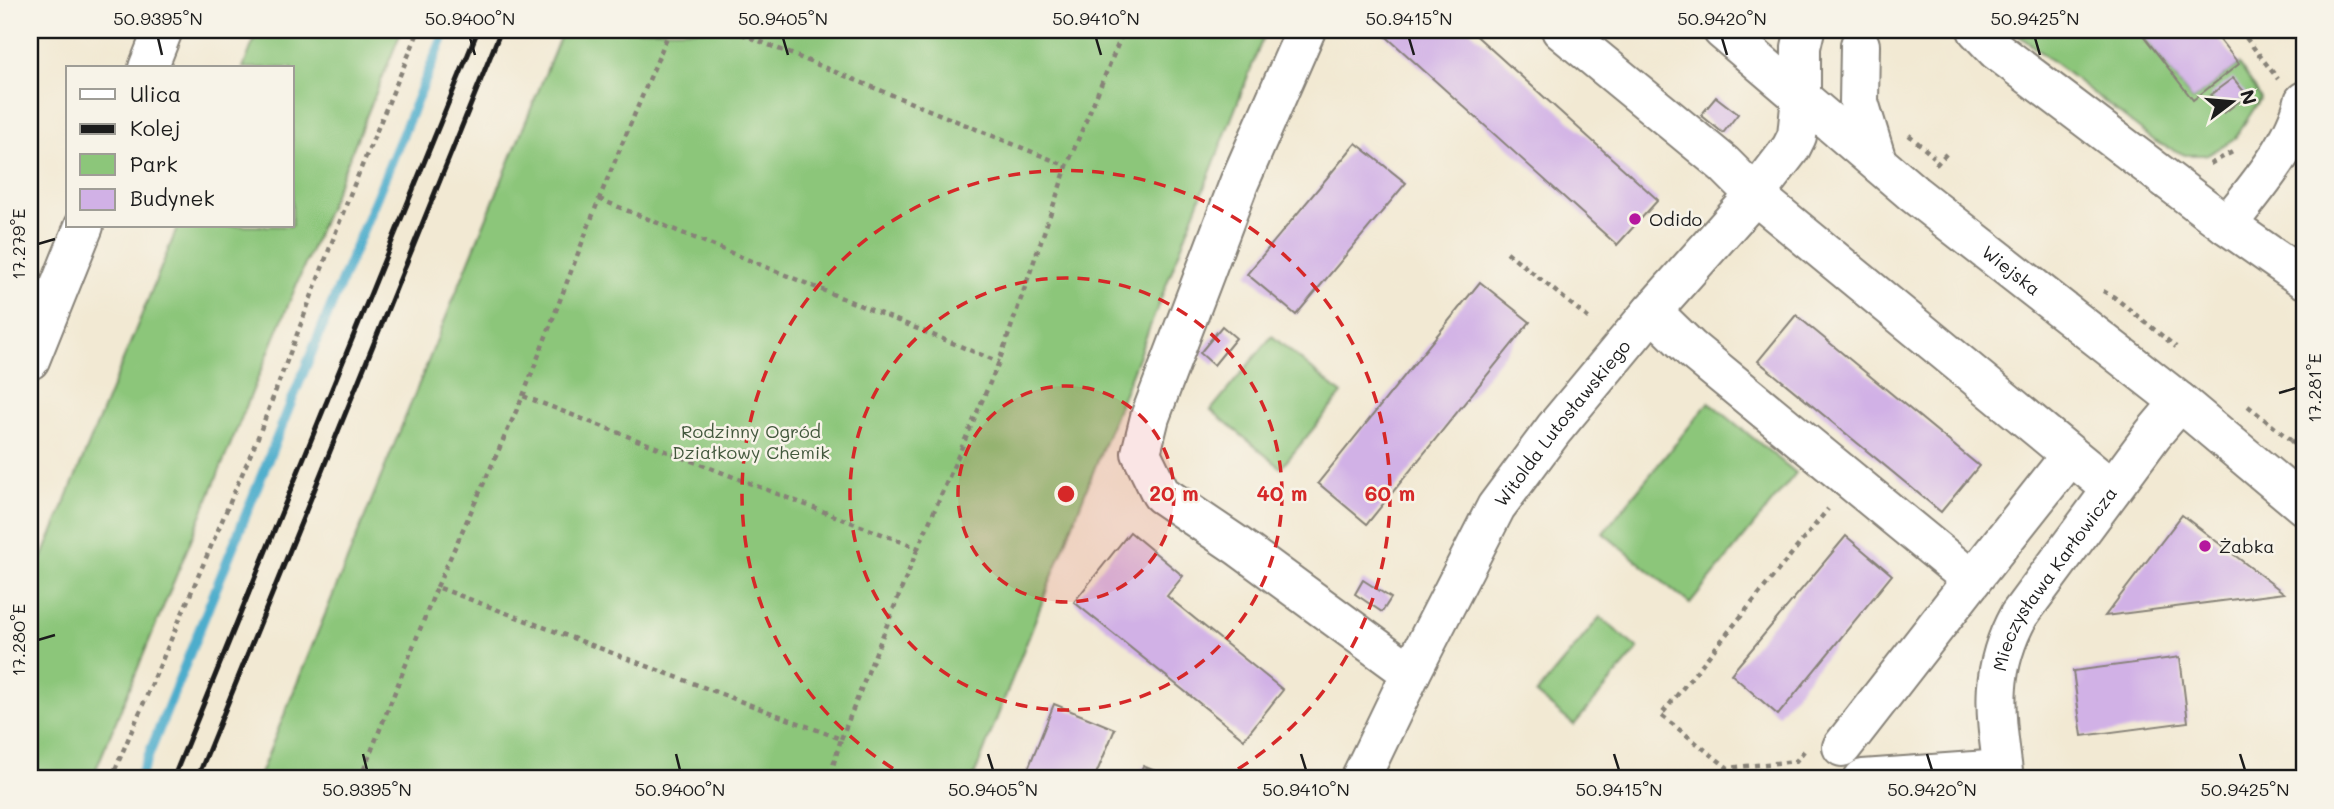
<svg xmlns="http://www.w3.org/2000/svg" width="2334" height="809" font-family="Mali,sans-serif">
	<rect width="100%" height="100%" fill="#f7f3e8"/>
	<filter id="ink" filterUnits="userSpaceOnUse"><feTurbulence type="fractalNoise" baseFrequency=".0143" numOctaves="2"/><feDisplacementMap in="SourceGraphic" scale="14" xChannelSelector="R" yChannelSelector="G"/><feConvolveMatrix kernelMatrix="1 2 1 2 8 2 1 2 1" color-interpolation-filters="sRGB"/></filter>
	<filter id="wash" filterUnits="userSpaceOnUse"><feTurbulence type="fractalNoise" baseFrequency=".00686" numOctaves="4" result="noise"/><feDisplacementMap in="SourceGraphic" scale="28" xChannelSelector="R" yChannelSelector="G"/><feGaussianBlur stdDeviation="1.57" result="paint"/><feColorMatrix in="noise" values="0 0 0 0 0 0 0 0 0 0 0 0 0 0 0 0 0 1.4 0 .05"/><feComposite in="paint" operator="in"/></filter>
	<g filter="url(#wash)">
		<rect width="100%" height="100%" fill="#f2e9d3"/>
		<g fill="#8cc67a" stroke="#54714b" stroke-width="2">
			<polygon points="258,30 402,30 92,779 30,779 30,588 178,226 292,226 292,68 243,68"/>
			<polygon points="563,30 1266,30 973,779 258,779"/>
			<polygon points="2012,30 2139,30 2193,100 2239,64 2261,98 2235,138 2208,155 2185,155 2156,142"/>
			<polygon points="1272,336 1342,394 1281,468 1211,410"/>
			<polygon points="1709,402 1796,473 1690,604 1603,533"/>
			<polygon points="1600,617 1638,649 1574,725 1536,694"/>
		</g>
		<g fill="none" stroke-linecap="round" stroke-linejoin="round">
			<polyline stroke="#4eadcc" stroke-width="10" points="139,779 297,388 446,30"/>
		</g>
		<g id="blocks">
			<g fill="#d1b1e6">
				<polygon points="1379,30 1470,30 1658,200 1617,245"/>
				<polygon points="2139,30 2212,30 2239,64 2193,100"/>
				<polygon points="2233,78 2247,95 2224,113 2210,95"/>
				<polygon points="1716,97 1738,114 1723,133 1701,115"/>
				<polygon points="1356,143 1406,183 1296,315 1247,274"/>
				<polygon points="1480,282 1530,322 1367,524 1318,483"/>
				<polygon points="1796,315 1979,466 1941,512 1758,361"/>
				<polygon points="1222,326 1236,338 1214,365 1200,353"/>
				<polygon points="2182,515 2284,593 2105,616"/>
				<polygon points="1130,532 1183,576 1167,596 1283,690 1244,739 1074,602"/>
				<polygon points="1846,536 1892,575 1778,715 1731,674"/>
				<polygon points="1363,580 1391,598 1382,612 1355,594"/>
				<polygon points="2180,657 2188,722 2082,736 2073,671"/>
				<polygon points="1054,704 1115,729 1094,779 1024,779"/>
				<polygon points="1143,766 1175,779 1137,779"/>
			</g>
		</g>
	</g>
	<g filter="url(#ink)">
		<use href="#blocks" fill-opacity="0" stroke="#878278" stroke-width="2"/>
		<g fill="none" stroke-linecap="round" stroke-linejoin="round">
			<g stroke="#878278" stroke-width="42">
				<g id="minor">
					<polyline points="1306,30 1239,183 1150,417 1141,453 1161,494 1238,546 1411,673"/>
					<polyline points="1561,30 1724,164 1755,195 2112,489"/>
					<polyline points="1977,30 1996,50 2227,225 2304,279"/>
					<polyline points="1860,45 1859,102 1877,161"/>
					<polyline points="148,68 163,30"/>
					<path d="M2227,225C2255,189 2294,145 2304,101"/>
					<polyline points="1652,311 1691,349 1972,580 1842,747"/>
					<polyline points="30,360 84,226"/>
					<polyline points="1972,580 2070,456"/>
					<path id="s1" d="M1360,779L1411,673L1496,507L1554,429L1652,311L1755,195L1791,148L1797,136L1801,96V47L1805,30"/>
					<polyline points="1863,779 2002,769"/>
					<path id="s2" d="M2004,779C1996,716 1987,673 2019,615L2153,434L2180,402"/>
				</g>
			</g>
			<g stroke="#878278" stroke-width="42">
				<g id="major">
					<path id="s3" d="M1722,30L1914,194L2180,402L2304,506"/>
				</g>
			</g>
			<g stroke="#878278" stroke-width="4.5" stroke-dasharray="5 5" stroke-linecap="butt">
				<polyline points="732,30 1067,166"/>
				<polyline points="2240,30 2278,79"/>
				<polyline points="1904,31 1904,30"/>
				<polyline points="1909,135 1934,157"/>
				<polyline points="2210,164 2236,150"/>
				<polyline points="1936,165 1947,153"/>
				<polyline points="599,199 999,362"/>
				<polyline points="1507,252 1592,321"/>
				<polyline points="2103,291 2114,297 2176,347"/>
				<polyline points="523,396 599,199 670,30"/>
				<polyline points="2248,406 2304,451"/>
				<polyline points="2291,444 2304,429"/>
				<polyline points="437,587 523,396 918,548 999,362 1067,166 1124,30"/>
				<polyline points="841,739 918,548"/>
				<polyline points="1804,751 1796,761 1728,768 1661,715 1828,509"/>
				<polyline points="111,779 258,437 351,192 419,30"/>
				<polyline points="360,779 437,587 841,739 829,779"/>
			</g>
			<use href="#minor" stroke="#fff" stroke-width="38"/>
			<use href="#major" stroke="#fff" stroke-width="38"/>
			<g stroke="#1c1c1c" stroke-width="5">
				<polyline points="173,779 478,30"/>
				<polyline points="197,779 501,30"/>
			</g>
		</g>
	</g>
	<path fill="none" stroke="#1c1c1c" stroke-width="2.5" d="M158,38L162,55M470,38L475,55M783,38L788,55M1096,38L1101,55M1409,38L1414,55M1722,38L1727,55M2035,38L2040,55M38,244L55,239M2279,393L2296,388M38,640L55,635M363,754L367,770M676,754L680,770M988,754L993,770M1301,754L1306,770M1614,754L1619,770M1927,754L1932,770M2240,754L2245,770"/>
	<circle cx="1066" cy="494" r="108" fill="#d62828" fill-opacity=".12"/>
	<g fill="none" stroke="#d62828" stroke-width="3.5" stroke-dasharray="12 9">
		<circle cx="1066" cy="494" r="108"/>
		<circle cx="1066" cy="494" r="216"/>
		<path d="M911 779A324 324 0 1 1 1221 779"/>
	</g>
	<g fill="#b5179e" stroke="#f7f3e8" stroke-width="2.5">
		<circle cx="1635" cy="219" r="7"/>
		<circle cx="2205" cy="546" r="7"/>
	</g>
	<g text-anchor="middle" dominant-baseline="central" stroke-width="5" stroke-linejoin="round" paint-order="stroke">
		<g font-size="18" fill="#1c1c1c" stroke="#f7f3e8" text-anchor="start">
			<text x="1649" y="219">Odido</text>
			<text x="2219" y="546">Żabka</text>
		</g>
		<g font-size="18" fill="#1c1c1c" stroke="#f7f3e8">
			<text stroke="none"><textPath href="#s3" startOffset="376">Wiejska</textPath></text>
			<text stroke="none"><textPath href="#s1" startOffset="411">Witolda Lutosławskiego</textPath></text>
			<text stroke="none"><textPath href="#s2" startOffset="217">Mieczysława Karłowicza</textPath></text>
		</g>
		<g font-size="18" fill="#43583d" stroke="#f7f3e8">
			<text x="751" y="431">Rodzinny Ogród<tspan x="751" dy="21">Działkowy Chemik</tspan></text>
		</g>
	</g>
	<circle cx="1066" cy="494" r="10" fill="#d62828" stroke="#f7f3e8" stroke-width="3.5"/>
	<g font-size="21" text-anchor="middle" font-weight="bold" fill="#d62828" stroke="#f7f3e8" stroke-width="5" stroke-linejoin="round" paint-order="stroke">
		<text x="1174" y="501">20 m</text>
		<text x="1282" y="501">40 m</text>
		<text x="1390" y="501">60 m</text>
	</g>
	<rect width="2334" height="809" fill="none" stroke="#f7f3e8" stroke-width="77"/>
	<rect x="66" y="66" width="228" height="161" fill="#f7f3e8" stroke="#9f9d96" stroke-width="2"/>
	<rect x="80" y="89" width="35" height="10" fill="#ffffff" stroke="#9f9d96" stroke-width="2"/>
	<text x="130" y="102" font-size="21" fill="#1c1c1c">Ulica</text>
	<rect x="80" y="124" width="35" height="10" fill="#1c1c1c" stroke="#9f9d96" stroke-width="2"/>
	<text x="130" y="136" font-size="21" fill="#1c1c1c">Kolej</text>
	<rect x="80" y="154" width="35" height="21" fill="#8cc67a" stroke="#9f9d96" stroke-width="2"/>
	<text x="130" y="172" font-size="21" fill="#1c1c1c">Park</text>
	<rect x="80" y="189" width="35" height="21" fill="#d1b1e6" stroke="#9f9d96" stroke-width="2"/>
	<text x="130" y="206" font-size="21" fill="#1c1c1c">Budynek</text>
	<g transform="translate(2232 102) rotate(74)" stroke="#f7f3e8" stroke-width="5" paint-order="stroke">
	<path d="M0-5L12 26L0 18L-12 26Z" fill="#1c1c1c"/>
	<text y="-10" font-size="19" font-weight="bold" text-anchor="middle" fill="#1c1c1c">N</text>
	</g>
	<rect x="38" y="38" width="2258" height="732" fill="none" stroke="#1c1c1c" stroke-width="2.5"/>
	<g font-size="18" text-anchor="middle" fill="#1c1c1c">
		<text x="158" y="25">50.9395°N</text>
		<text x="470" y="25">50.9400°N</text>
		<text x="783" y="25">50.9405°N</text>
		<text x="1096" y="25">50.9410°N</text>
		<text x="1409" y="25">50.9415°N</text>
		<text x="1722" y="25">50.9420°N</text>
		<text x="2035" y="25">50.9425°N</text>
		<text transform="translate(19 244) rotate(-90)" y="6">17.279°E</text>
		<text transform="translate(2315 388) rotate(-90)" y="6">17.281°E</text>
		<text transform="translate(19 640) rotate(-90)" y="6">17.280°E</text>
		<text x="367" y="796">50.9395°N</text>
		<text x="680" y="796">50.9400°N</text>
		<text x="993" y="796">50.9405°N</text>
		<text x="1306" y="796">50.9410°N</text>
		<text x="1619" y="796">50.9415°N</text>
		<text x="1932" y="796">50.9420°N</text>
		<text x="2245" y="796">50.9425°N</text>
	</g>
</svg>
